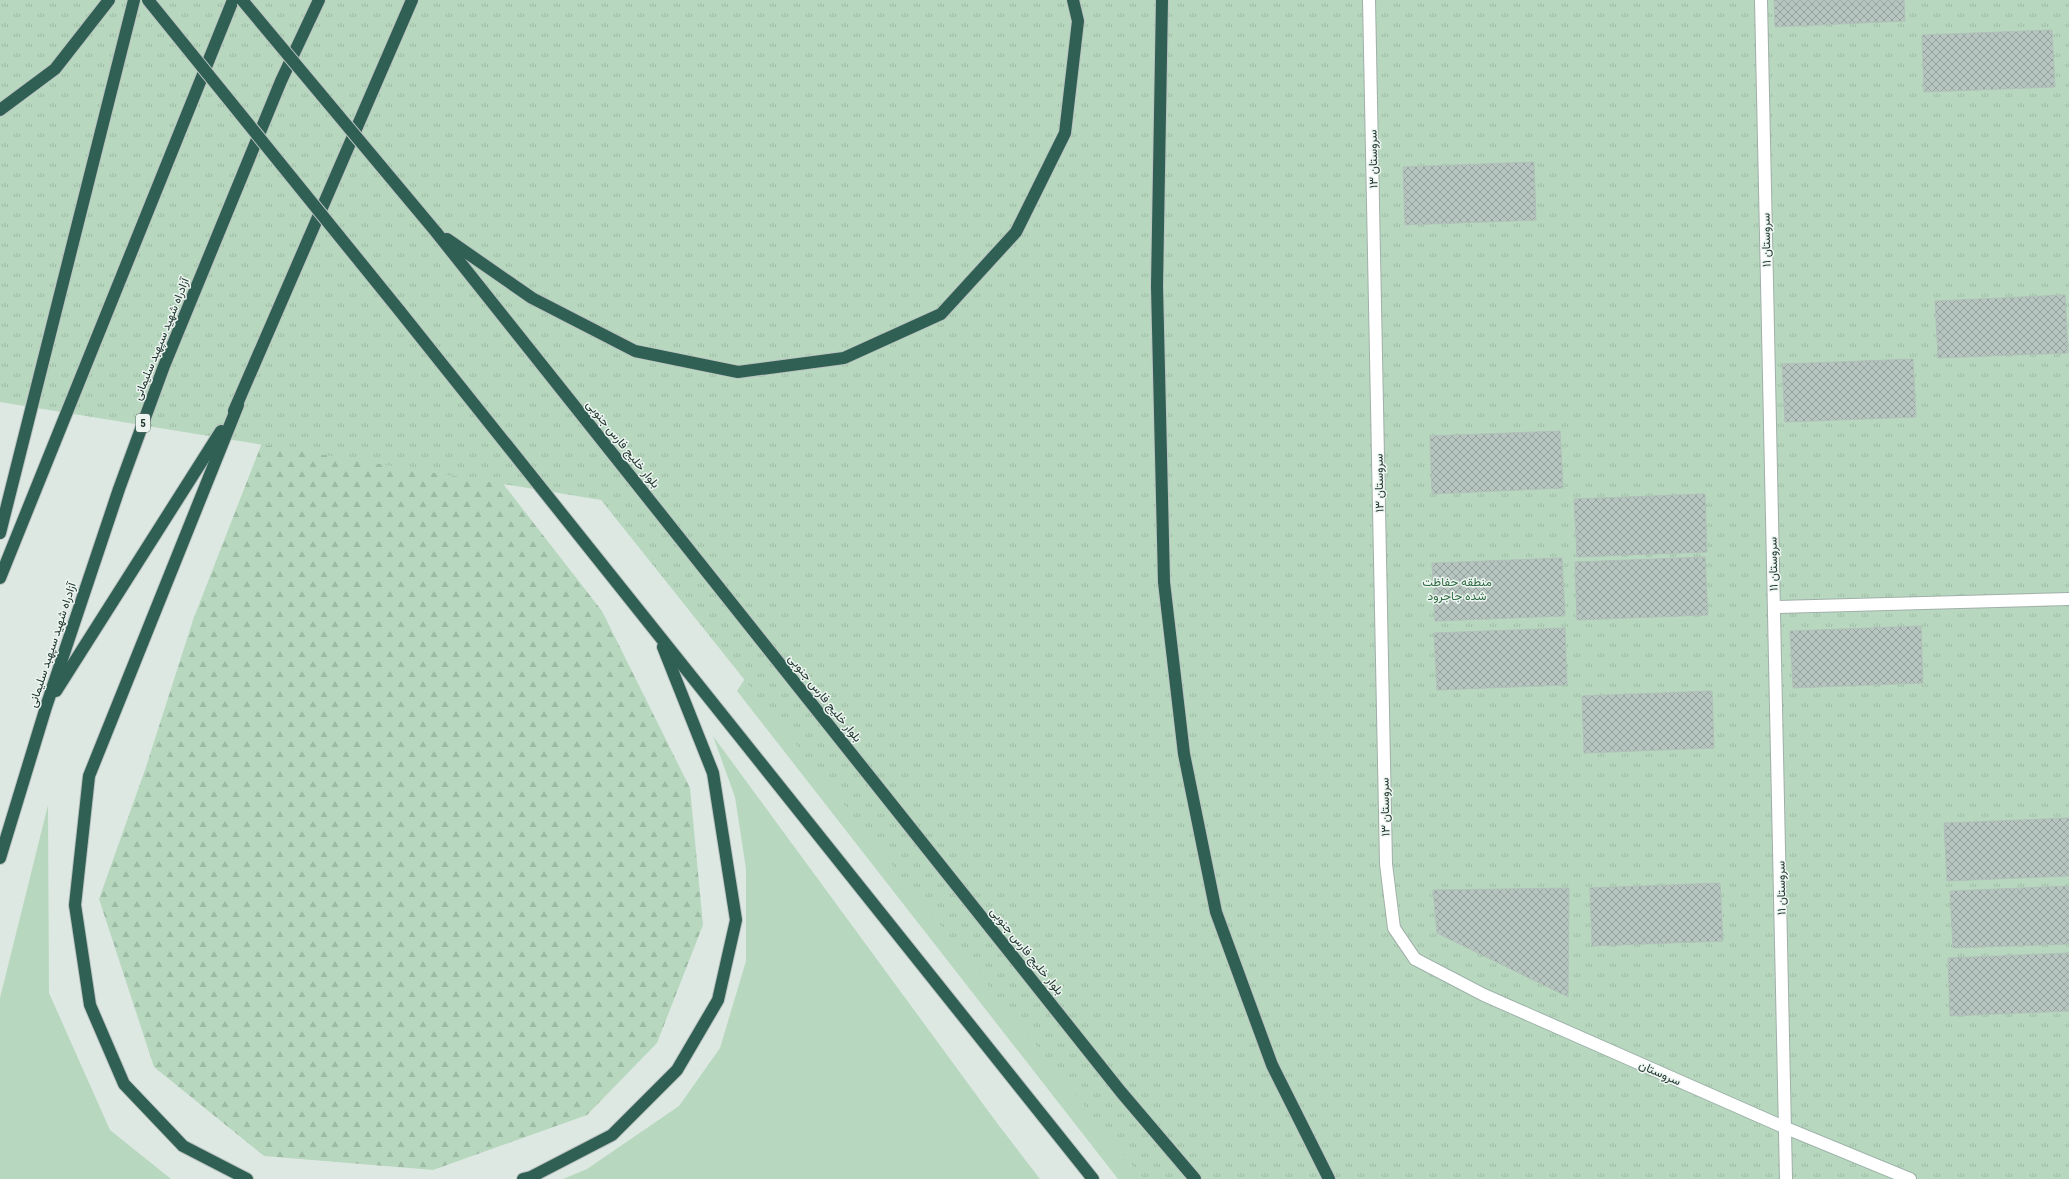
<svg xmlns="http://www.w3.org/2000/svg" width="2069" height="1179" font-family="'Roboto Condensed',Vazirmatn,sans-serif">
	<defs>
		<pattern id="forest-firs" width="22" height="20" patternUnits="userSpaceOnUse"><rect width="22" height="20" fill="#b7d8bf"/><path d="M5 1l3.5 6h-7zM16 11l3.5 6h-7z" fill="#9dbaa4"/></pattern>
		<pattern id="park-tufts" width="24" height="20" patternUnits="userSpaceOnUse"><rect width="24" height="20" fill="#b7d8bf"/><path d="M3 7l-1-3M5 7V3M7 7l1-3M15 17l-1-3M17 17v-4M19 17l1-3" fill="none" stroke="#9dbaa4"/></pattern>
		<pattern id="building-cross-hatch" width="8" height="8" patternUnits="userSpaceOnUse"><rect width="8" height="8" fill="#b6c5bf"/><path d="M0 0l8 8M0 8l8-8" fill="none" stroke="#94a19c"/></pattern>
	</defs>
	<rect width="100%" height="100%" fill="#dee8e3"/>
	<g fill="#b7d8bf">
		<polygon points="748,674 1158,1179 1118,1179 737,691"/>
		<polygon points="713,736 997,1123 1040,1179 563,1179 587,1169 679,1106 720,1048 746,961 746,869 735,797"/>
		<polygon points="48,805 49,993 110,1130 171,1179 0,1179 0,998"/>
	</g>
	<polygon fill="url(#forest-firs)" points="417,373 602,611 690,788 703,925 657,1043 587,1115 433,1170 264,1156 154,1067 99,899 145,770 193,620 267,430"/>
	<polygon fill="url(#park-tufts)" points="0,0 2069,0 2069,1179 1143,1179 601,500 0,402"/>
	<g fill="url(#building-cross-hatch)" stroke="#b1c1b9">
		<polygon points="1774,0 1904,0 1905,21 1775,27"/>
		<polygon points="2052,30 2055,87 1924,92 1922,35"/>
		<polygon points="1534,162 1536,220 1405,225 1403,167"/>
		<polygon points="2065,295 2068,353 1938,358 1935,301"/>
		<polygon points="1913,359 1916,417 1785,422 1782,364"/>
		<polygon points="1560,431 1563,488 1432,494 1430,436"/>
		<polygon points="1705,494 1707,552 1577,557 1574,499"/>
		<polygon points="1705,557 1708,615 1577,620 1575,562"/>
		<polygon points="1562,558 1565,616 1435,621 1432,563"/>
		<polygon points="1921,626 1923,683 1793,688 1790,631"/>
		<polygon points="1565,628 1567,685 1437,690 1434,633"/>
		<polygon points="1712,691 1714,748 1584,753 1582,696"/>
		<polygon points="2069,818 2069,876 1947,881 1944,823"/>
		<polygon points="1720,883 1723,941 1592,946 1590,888"/>
		<polygon points="2069,886 2069,944 1953,948 1950,891"/>
		<polygon points="1569,888 1568,997 1437,933 1433,890"/>
		<polygon points="2069,953 2069,1011 1950,1016 1948,958"/>
	</g>
	<g fill="none" stroke-linecap="round" stroke-linejoin="round">
		<g stroke="#a1afa9" stroke-width="14">
			<g id="street">
				<polyline points="1369,0 1386,864 1394,928 1415,959"/>
				<polyline points="1761,0 1786,1179"/>
				<polyline points="1774,607 2069,599"/>
			</g>
		</g>
		<g stroke="#9eb3aa" stroke-width="14">
			<polyline id="secondary" points="1415,959 1484,995 1786,1128 1910,1179"/>
		</g>
		<g stroke="#bcc3c1" stroke-width="14">
			<g id="highway">
				<polyline points="1162,0 1157,286 1164,582 1184,754 1216,912 1272,1065 1329,1179"/>
				<polyline points="0,110 55,69 109,0"/>
				<polyline points="436,232 1121,1092 1195,1179"/>
				<polyline points="447,239 532,298 635,351 738,372 844,358 941,314 1016,232 1065,133 1078,21 1073,0"/>
				<polyline points="399,310 1093,1179"/>
				<polyline points="238,405 89,776 75,905 90,1005 124,1084 183,1146 247,1179"/>
				<polyline points="234,411 412,0"/>
				<polyline points="0,533 134,0"/>
				<polyline points="0,578 233,0"/>
				<polyline points="56,691 221,431"/>
				<polyline points="0,858 46,707 119,489 164,366 281,81 319,0"/>
				<polyline points="523,1179 531,1177 612,1135 677,1070 718,1000 736,920 713,773 663,647"/>
			</g>
		</g>
		<use href="#street" stroke="#fff" stroke-width="12"/>
		<use href="#secondary" stroke="#fff" stroke-width="12"/>
		<use href="#highway" stroke="#2f6053" stroke-width="12"/>
		<g stroke="#bcc3c1" stroke-width="14" stroke-linecap="butt">
			<g id="highway-bridge">
				<polyline points="148,0 399,310"/>
				<polyline points="242,0 436,232"/>
			</g>
		</g>
		<use href="#highway-bridge" stroke="#2f6053" stroke-width="12"/>
	</g>
	<g text-anchor="middle" dominant-baseline="central" stroke-width="3" stroke-linejoin="round" paint-order="stroke">
		<rect fill="#edf5f1" stroke="#5e6f69" stroke-width="1" x="136" y="414" width="14" height="18" rx="3"/>
		<g font-size="11" font-weight="bold" fill="#20362f">
			<text x="143" y="423">5</text>
		</g>
		<g font-size="12" fill="#20362f" stroke="#edf5f1">
			<text transform="translate(1373 159) rotate(-91)">سروستان ۱۳</text>
			<text transform="translate(1766 240) rotate(-91)">سروستان ۱۱</text>
			<text transform="translate(161 339) rotate(-68)">آزادراه شهید سپهبد سلیمانی</text>
			<text transform="translate(623 444) rotate(51)">بلوار خلیج فارس جنوبی</text>
			<text transform="translate(1379 483) rotate(-91)">سروستان ۱۳</text>
			<text transform="translate(1773 564) rotate(-91)">سروستان ۱۱</text>
			<text transform="translate(52 645) rotate(-72)">آزادراه شهید سپهبد سلیمانی</text>
			<text transform="translate(825 698) rotate(51)">بلوار خلیج فارس جنوبی</text>
			<text transform="translate(1385 807) rotate(-91)">سروستان ۱۳</text>
			<text transform="translate(1781 888) rotate(-91)">سروستان ۱۱</text>
			<text transform="translate(1027 951) rotate(51)">بلوار خلیج فارس جنوبی</text>
			<text transform="translate(1660 1073) rotate(24)">سروستان</text>
		</g>
		<g font-size="12" fill="#2e6a42" stroke="#edf5f1">
			<text x="1457" y="582">منطقه حفاظت<tspan x="1457" dy="14">شده جاجرود</tspan></text>
		</g>
	</g>
</svg>
